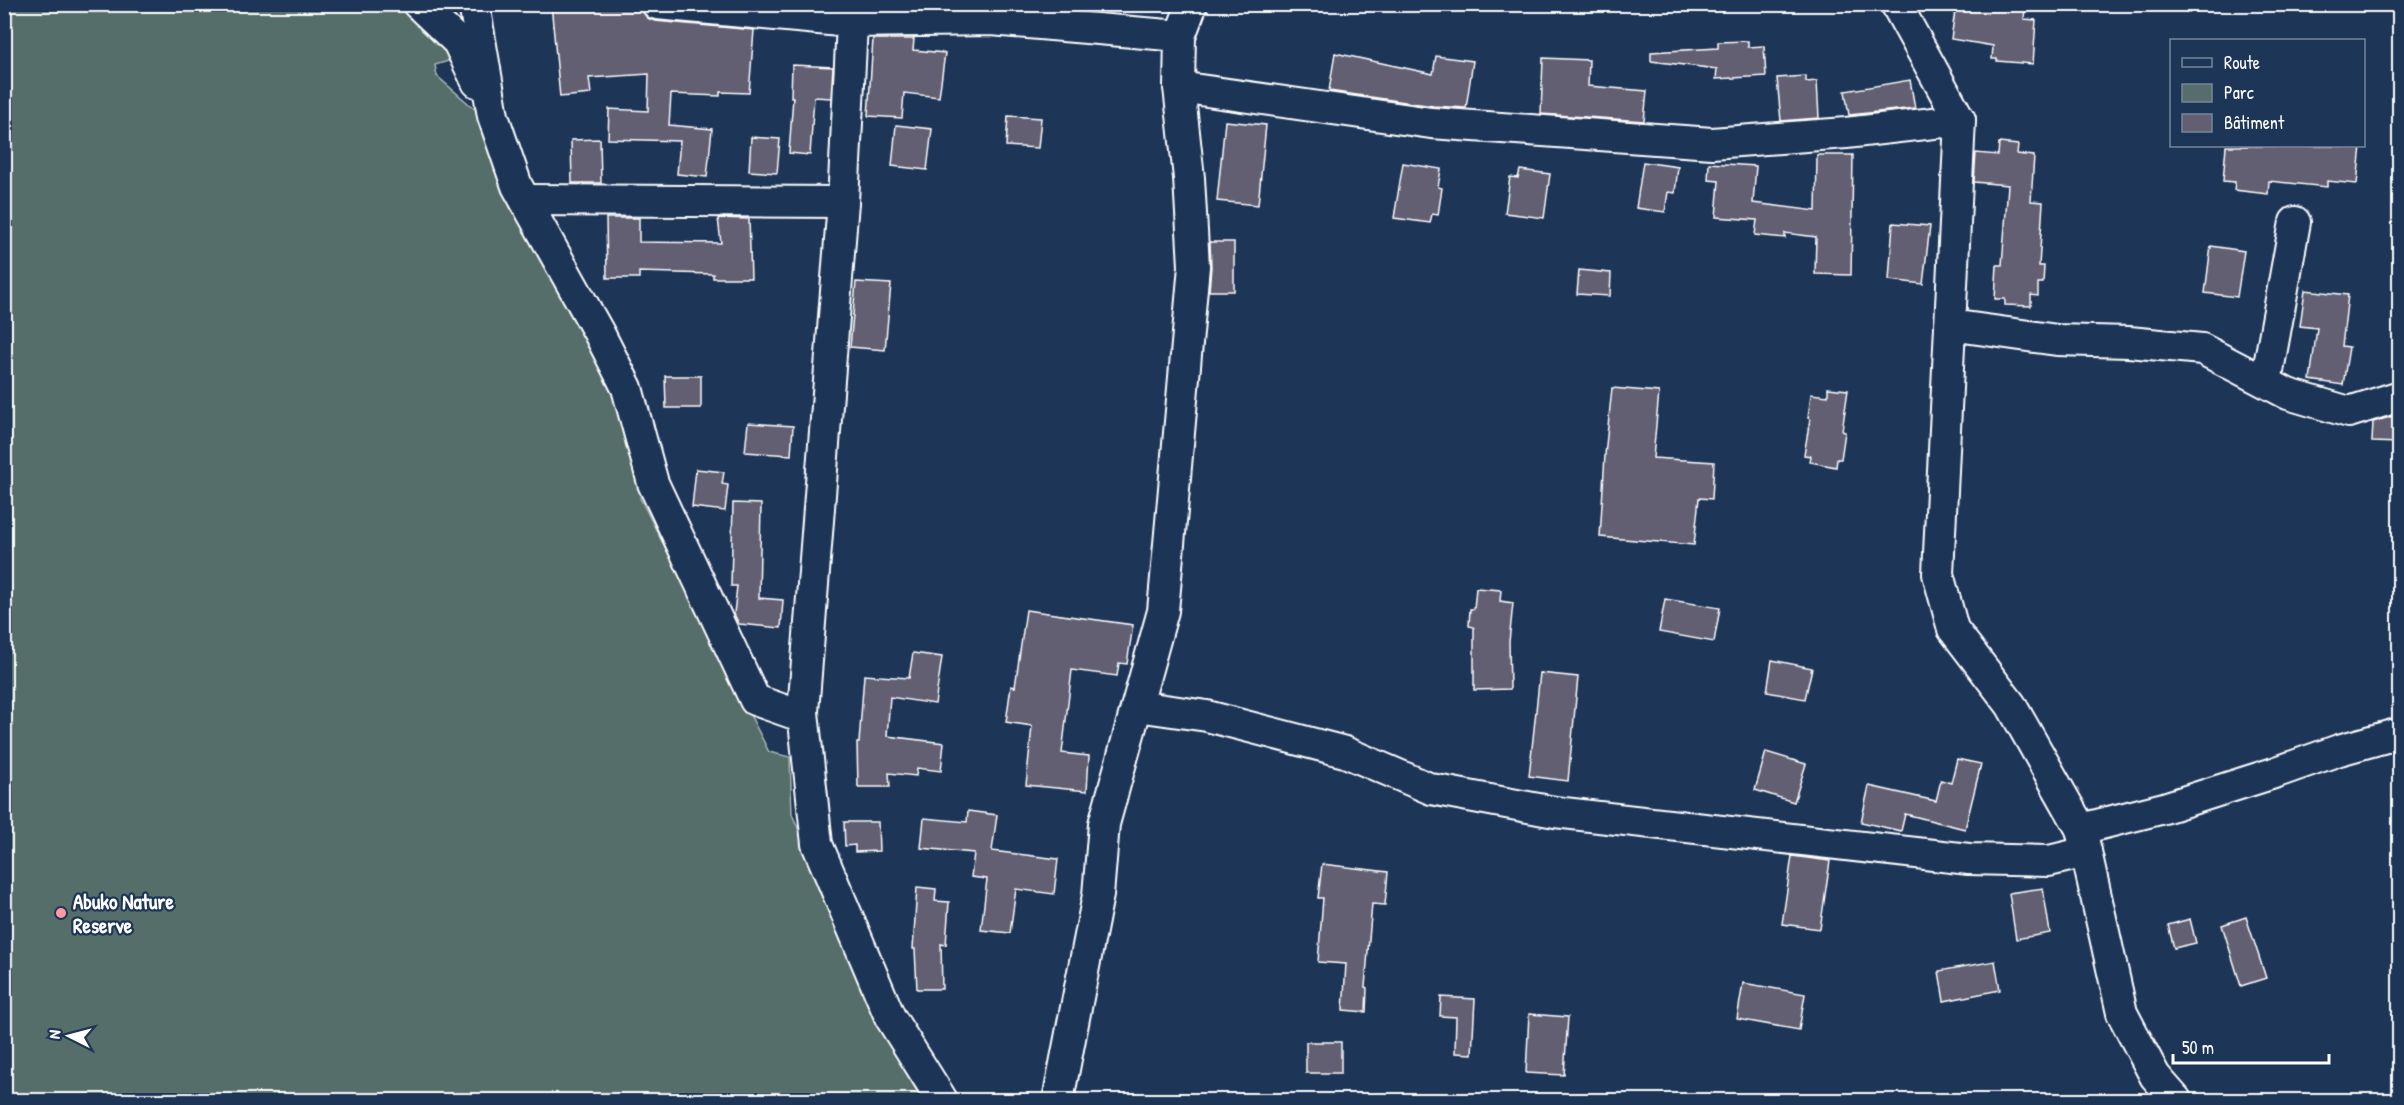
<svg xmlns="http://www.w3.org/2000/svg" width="2404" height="1105" font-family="'Patrick Hand',sans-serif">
	<rect width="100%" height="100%" fill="#1d3557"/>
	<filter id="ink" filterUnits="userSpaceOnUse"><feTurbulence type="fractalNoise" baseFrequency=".0167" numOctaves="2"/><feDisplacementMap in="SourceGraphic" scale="12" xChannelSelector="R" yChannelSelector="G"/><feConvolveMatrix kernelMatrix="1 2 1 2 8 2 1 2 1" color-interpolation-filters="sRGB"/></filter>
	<g filter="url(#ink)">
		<polygon fill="#556e6b" stroke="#aab6b5" stroke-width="1.5" points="5,5 430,5 455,59 435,65 437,76 493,125 582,309 644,467 640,498 769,752 790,757 792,814 857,966 921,1100 5,1100"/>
		<g fill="#635f72" stroke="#fff" stroke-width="1.5">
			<polygon points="551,4 582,4 582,8 623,5 641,8 647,18 655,21 754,30 749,93 720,92 720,96 671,94 669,125 712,129 707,177 677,174 680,141 608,139 609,109 648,111 649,74 589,78 591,94 560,97"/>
			<polygon points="1956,4 2025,8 2024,19 2036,20 2033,64 1997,61 1997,59 1992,59 1993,46 1951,39"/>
			<polygon points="873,39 914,39 913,50 945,53 939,97 904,93 902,118 868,116"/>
			<polygon points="1748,41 1748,47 1764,46 1766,76 1716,79 1717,69 1651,61 1651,52 1718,48 1718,42"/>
			<polygon points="1335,53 1433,74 1436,56 1473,61 1466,108 1433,106 1329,91"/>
			<polygon points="1543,58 1589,60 1588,86 1647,91 1644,121 1541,114"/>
			<polygon points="792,65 833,67 831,98 814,97 810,155 789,153 793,97 791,97"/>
			<polygon points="1806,76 1806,82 1817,81 1819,118 1781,121 1777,78"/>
			<polygon points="1910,80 1915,108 1849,115 1845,91"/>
			<polygon points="1008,116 1041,118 1038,148 1006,146"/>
			<polygon points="1225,121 1266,125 1258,205 1217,201"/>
			<polygon points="896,125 932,129 927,170 892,166"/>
			<polygon points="751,137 780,139 777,173 749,171"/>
			<polygon points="600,139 601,183 572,183 571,140"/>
			<polygon points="1999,143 2018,145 2017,154 2034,156 2031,201 2043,202 2039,266 2044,266 2043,283 2038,283 2038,296 2031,295 2031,306 2005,305 2005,299 1995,299 1997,265 2002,265 2008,185 1974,182 1976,153 1998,155"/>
			<polygon points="2226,146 2361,146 2357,184 2327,181 2327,187 2269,181 2268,194 2234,190 2235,182 2223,181"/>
			<polygon points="1817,155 1853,155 1851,275 1815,274 1816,237 1785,233 1785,238 1755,235 1757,220 1716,217 1719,181 1708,180 1709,163 1756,166 1753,203 1816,211"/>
			<polygon points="1643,162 1678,167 1675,193 1668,192 1665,212 1636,208"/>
			<polygon points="1403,163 1441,169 1438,187 1442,188 1438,215 1432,214 1430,223 1394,218"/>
			<polygon points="1520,170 1550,174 1544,218 1505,213 1510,177 1518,178"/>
			<polygon points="606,218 639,218 639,242 721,243 718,218 749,219 751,278 713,278 713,274 639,272 639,278 607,278"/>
			<polygon points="1893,223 1930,226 1923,284 1889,280"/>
			<polygon points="1210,242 1234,242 1234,291 1209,291 1211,267"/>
			<polygon points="2211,246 2244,251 2237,297 2205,293"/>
			<polygon points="1579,270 1611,273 1610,296 1577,294"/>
			<polygon points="856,282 891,284 885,350 850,347"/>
			<polygon points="2305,290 2348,295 2342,346 2349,347 2343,385 2310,380 2317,328 2300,326"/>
			<polygon points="665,376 701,376 701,408 666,408"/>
			<polygon points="1612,388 1659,392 1653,458 1714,462 1712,499 1699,498 1694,545 1600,537 1605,455"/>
			<polygon points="1828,388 1848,390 1842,431 1845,432 1841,459 1837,459 1836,467 1810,462 1811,456 1804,455 1810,419 1808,418 1811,394 1828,396"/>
			<polygon points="2400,414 2400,443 2372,442 2373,422"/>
			<polygon points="748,423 793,426 791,455 745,452"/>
			<polygon points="696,469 724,472 722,484 728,485 725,511 692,507"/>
			<polygon points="733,503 761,504 759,598 783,600 781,628 739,624 734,614 737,586 731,586"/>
			<polygon points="1476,588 1501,590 1500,601 1513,603 1509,642 1510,689 1474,690 1474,627 1469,626 1470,609 1474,609"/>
			<polygon points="1665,599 1720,608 1714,642 1659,632"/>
			<polygon points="1026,610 1133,625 1127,664 1119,663 1117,676 1072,670 1062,753 1089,756 1087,791 1026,785 1032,726 1006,722 1011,686 1015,687"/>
			<polygon points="913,653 942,657 935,704 890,697 887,736 944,743 941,771 917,768 916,776 889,773 890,787 858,787 857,743 859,743 864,675 909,678"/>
			<polygon points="1772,660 1812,668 1805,699 1767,692"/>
			<polygon points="1540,673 1578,677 1568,781 1529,776"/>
			<polygon points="1766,752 1806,764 1794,802 1755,790"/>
			<polygon points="1957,759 1981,764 1965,829 1905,814 1901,831 1861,822 1869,786 1936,801 1941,780 1951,783"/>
			<polygon points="968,811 997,815 992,851 1058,859 1054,894 1016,889 1010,933 981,930 987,879 971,877 974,853 921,848 924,818 967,822"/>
			<polygon points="844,822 878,822 879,851 855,852 855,845 845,846"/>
			<polygon points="1792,856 1830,861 1820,929 1782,924"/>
			<polygon points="1322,864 1388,872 1385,905 1372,904 1365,987 1367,988 1366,1012 1343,1010 1346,964 1318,962 1323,898 1318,898"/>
			<polygon points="917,887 936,889 935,901 949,902 946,945 941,944 942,989 917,989 915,949 913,949"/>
			<polygon points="2043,888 2050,933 2016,939 2009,893"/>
			<polygon points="2246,917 2266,978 2241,986 2222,925"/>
			<polygon points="2190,919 2196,943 2174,948 2168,925"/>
			<polygon points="1995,961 2000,990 1944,1001 1939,971"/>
			<polygon points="1743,983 1805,994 1799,1030 1737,1019"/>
			<polygon points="1441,997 1475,999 1472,1054 1455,1053 1456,1017 1440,1016"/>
			<polygon points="1529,1014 1568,1017 1564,1075 1526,1073"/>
			<rect x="1306" y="1042" width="35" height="31"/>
		</g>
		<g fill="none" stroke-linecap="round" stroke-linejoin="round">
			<g stroke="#fff" stroke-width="34">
				<g id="minor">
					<polyline points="418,4 458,42 477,82"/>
					<polyline points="474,4 493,116 517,186 599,333 627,388 653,483 755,700 792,713 803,712"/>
					<polyline points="657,4 851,22 991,20 1180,36"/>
					<polyline points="853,4 843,202 803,712 817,844 890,1017 942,1100"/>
					<polyline points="1896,4 1960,120 1938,574 1953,629 2011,705 2081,829 2122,1013 2155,1076 2176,1100"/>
					<polyline points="1179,87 1431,123 1712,143 1846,133 1960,120"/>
					<polyline points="525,200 843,202"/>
					<polyline points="1950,325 2057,340 2129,342 2202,349 2288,394 2349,412 2400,396"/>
					<polyline points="2266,382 2295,222"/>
					<polyline points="1137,706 1207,716 1345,752 1431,789 1555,812 1969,859 2049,861 2086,852"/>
					<polyline points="2081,829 2164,808 2274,773 2339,750 2400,733"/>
					<polyline points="1058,1100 1098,895 1104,824 1163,611 1194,266 1189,178 1179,87 1180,36 1192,4"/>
				</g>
			</g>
			<use href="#minor" stroke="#1d3557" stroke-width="30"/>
		</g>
	</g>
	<circle fill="#ff9aa2" stroke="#1d3557" stroke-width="2" cx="61" cy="913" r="6"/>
	<g text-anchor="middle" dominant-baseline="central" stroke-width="4.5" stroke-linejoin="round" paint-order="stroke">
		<g font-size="21" font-weight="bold" fill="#fff" stroke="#1d3557" text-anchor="start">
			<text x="73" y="901">Abuko Nature<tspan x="73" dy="24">Reserve</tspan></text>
		</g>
	</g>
	<rect width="2404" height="1105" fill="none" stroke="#1d3557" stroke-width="24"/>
	<rect x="12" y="12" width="2380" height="1081" fill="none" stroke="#fff" stroke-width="2" filter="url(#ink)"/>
	<rect x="2170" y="39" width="195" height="108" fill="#1d3557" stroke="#77869a" stroke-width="1.5"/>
	<rect x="2182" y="58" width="30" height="9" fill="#1d3557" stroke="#77869a" stroke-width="1.5"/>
	<text x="2224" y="69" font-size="18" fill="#ffffff">Route</text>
	<rect x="2182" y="84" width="30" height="18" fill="#556e6b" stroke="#77869a" stroke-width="1.5"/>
	<text x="2224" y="99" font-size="18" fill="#ffffff">Parc</text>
	<rect x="2182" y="114" width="30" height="18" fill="#635f72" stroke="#77869a" stroke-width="1.5"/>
	<text x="2224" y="129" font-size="18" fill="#ffffff">Bâtiment</text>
	<g transform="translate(69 1036) rotate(276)" stroke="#1d3557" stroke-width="4.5" paint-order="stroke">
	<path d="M0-4.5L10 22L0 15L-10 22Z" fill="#ffffff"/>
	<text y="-9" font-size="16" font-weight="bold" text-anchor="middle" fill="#ffffff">N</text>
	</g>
	<path d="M2173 1054v9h156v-9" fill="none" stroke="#ffffff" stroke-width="3"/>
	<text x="2182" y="1054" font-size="18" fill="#ffffff" stroke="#1d3557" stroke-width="4.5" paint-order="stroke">50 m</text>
</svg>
